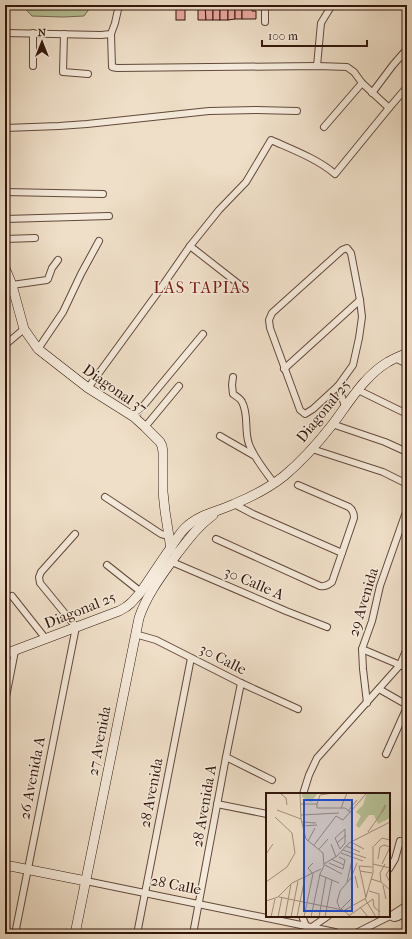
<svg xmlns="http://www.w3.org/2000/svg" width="412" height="939" font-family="'IM FELL French Canon',serif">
	<rect width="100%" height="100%" fill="#efdfc8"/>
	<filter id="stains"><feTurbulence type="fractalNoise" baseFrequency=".005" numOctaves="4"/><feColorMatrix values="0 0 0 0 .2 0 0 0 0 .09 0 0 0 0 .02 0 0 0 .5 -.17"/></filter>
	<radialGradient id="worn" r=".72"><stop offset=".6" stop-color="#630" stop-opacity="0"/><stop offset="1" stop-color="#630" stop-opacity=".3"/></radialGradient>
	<polygon fill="#b7c297" stroke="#756c52" points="22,5 92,5 84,16 63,17 32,16"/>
	<g fill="#e8a89e" stroke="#33170c">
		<rect x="176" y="5" width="9" height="15"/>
		<polygon points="198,5 205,5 206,20 198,20"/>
		<polygon points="205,5 213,5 213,20 206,20"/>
		<rect x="213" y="5" width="7" height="15"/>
		<rect x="220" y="5" width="8" height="15"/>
		<polygon points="228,5 235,5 235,19 228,20"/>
		<rect x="235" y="5" width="7" height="14"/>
		<polygon points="242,5 252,5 252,11 256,11 256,19 242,19"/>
	</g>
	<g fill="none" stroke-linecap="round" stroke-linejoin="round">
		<g stroke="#62493b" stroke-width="8">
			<g id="street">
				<polyline points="265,22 265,5"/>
				<polyline points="5,33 101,35 111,34 115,23 119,5"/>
				<polyline points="64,34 63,72 88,74"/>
				<polyline points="111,34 112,67 117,68 317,66 347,67 354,72 362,83 389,108"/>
				<polyline points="33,66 33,33"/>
				<polyline points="317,66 321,23 332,5"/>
				<polyline points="372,93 393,65 407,49"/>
				<polyline points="324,127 362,83"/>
				<polyline points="5,128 59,126 87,124 209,111 256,110 297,111"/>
				<polyline points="5,192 103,194"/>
				<polyline points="5,219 109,216"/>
				<polyline points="5,239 35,238"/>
				<polyline points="190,246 245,289"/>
				<polygon points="347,248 351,253 360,300 362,317 359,338 353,365 338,386 313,409 305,414 300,410 270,328 269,320 272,313 342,250"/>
				<polyline points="12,285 47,280 48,279 52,268 58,260"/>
				<polyline points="5,345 24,329"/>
				<polyline points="38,349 63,312 81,274 99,241"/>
				<polyline points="395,358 407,364"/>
				<polyline points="284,369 360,300"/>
				<path d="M233,377L232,385L233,394C236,396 241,399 242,402C249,414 244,431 249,444C254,458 265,471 274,483"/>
				<polyline points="338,386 345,406"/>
				<path d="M88,388L156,295L190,246L219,210L246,182L271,140C291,149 318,159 335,174L389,108L407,87"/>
				<polyline points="358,390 407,414"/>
				<polyline points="134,417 203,334"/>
				<polyline points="332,424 385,442 407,452"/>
				<polyline points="145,427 179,386"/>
				<polyline points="220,436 253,455"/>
				<polyline points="312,449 383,472 407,484"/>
				<polyline points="105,497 161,534 169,536"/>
				<polyline points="234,504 253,514 342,553"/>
				<path d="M216,539L320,586C325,587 328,585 332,582L354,518C354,513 353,510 349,507L298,485"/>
				<polyline points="172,562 286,611 327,627"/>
				<polyline points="107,565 141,592"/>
				<polyline points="12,596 46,639"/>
				<polyline points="135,634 156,640 241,683 298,709"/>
				<polyline points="362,649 407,668"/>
				<polyline points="379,689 407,705"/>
				<polyline points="5,702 15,651"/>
				<polyline points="367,703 363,669 362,649 372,621 380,586 406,512"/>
				<polyline points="386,754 407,707"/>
				<polyline points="226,757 272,780"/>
				<polyline points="303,794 309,775 317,758 400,665 407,648"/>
				<polyline points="217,804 267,814"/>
				<polyline points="389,869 395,859 400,841"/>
				<polyline points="86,881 335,932 341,934"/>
				<polyline points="302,916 306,926"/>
				<polyline points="390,916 394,918 398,917 407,912"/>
				<polyline points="312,927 328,916"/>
				<polyline points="15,934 76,627 40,583 39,577 41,572 75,534"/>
				<polyline points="137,934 191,658"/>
				<polyline points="193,934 226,757 241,683"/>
				<polyline points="354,934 390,916 407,905"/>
			</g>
		</g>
		<g stroke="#33170c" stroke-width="10">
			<g id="secondary">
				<polyline points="5,268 12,285 24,329 38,349 88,388 134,417 145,427 160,442 162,446 163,452 163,492 165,511 171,549"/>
				<path d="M5,654L119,611L126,607L131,603L140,593C149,580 158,566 167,553C173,545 178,535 185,528C199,514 217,512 234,504C251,497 269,488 284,476C302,461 318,443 332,425C348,404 364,376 388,362C394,358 401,356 407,353"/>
				<polyline points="5,865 86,881"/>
				<path d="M75,934L139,618C147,594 162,575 177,554C188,540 198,526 213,515"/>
			</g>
		</g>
		<use href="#street" stroke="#f5eadb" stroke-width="6"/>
		<use href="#secondary" stroke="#f5eadb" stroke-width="9"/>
	</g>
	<g text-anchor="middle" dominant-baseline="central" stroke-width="3" stroke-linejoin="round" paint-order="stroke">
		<g font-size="15" fill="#33170c" stroke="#f5eadb">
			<text transform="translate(115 389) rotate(35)">Diagonal 37</text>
			<text transform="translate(323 411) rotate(-51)">Diagonal 25</text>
			<text transform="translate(254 583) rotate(23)">30 Calle A</text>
			<text transform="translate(363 602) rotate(-73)">29 Avenida</text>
			<text transform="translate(80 610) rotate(-22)">Diagonal 25</text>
			<text transform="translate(223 659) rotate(27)">30 Calle</text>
			<text transform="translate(99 741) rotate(-79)">27 Avenida</text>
			<text transform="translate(32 778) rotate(-79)">26 Avenida A</text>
			<text transform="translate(151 793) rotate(-79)">28 Avenida</text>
			<text transform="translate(204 806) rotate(-80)">28 Avenida A</text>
			<text transform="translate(176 885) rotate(11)">28 Calle</text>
		</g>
		<g font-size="16" letter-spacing="1" fill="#7a1f14" stroke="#f5eadb">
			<text x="202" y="287">LAS TAPIAS</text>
		</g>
	</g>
	<g transform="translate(266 793)">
		<rect width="124" height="124" fill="#efdfc8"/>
		<path d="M36,0H52L45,9L36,4ZM101,0H124V25L112,31L108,22H103L93,35L90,32L95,23L90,19L97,12Z" fill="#b7c297"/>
		<path fill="none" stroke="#a48f7d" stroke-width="1" d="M14,0L20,5L21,12M34,0L35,26L40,46L57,60L58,73L54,81L45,124M35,11H51L54,2L67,0M51,11V15H79L84,19M75,15L81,0M11,17L35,26M82,18L91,7M35,22L73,20M36,29L50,30M37,33L51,32M79,36V50L74,56L69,45ZM102,39L119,15V12L115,20M42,48L49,35M85,49L98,56M71,50L80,42M65,51L70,64M48,52L70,23L77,27L100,1M80,53L94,59M108,53L116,45L124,47M53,56L62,46M77,57L100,65M75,60L97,68M0,61L7,51M65,66L78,72M112,66L114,54L118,52L124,54M63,70L77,76L79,67L73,64M58,71L71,63L83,50L124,29M107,71L124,75M116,71L124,54M59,72L76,81M124,75L120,82L124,89M94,78L106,80M54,82L73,90M89,83L92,95M105,86L115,89L123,96M0,89L21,74L29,60L26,40L9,24M81,89L86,67M115,89L114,80L119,71M117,92L120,106M103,98L113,101V124M13,104L77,117L85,124M100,104L107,80V53M99,106L110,124M0,108L12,104L26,90L55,76M94,114L102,124M74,116L71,109L74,98L85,85L91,70M75,116L85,106M79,117L100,105L93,73L106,74M5,124L9,106M12,124L16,104M19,124L25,91M25,124L32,88M31,124L39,84M38,124L47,81L42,75L47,70M53,124L60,84M59,124L66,87M81,124L107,106L108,114L114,119"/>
		<path fill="#1d4ed8" fill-opacity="0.15" stroke="#1d4ed8" stroke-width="2" d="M38,7H86V118H38Z"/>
		<rect width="124" height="124" fill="none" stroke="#33170c" stroke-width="2"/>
	</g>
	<rect width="412" height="939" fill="none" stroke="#efdfc8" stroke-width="20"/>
	<rect x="6" y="6" width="400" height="927" fill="none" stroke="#33170c" stroke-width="2"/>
	<rect x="10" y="10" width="392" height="919" fill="none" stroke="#33170c"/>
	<g transform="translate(42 42)" stroke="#f5eadb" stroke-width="3" paint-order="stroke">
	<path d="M0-3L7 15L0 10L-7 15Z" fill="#33170c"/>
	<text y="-6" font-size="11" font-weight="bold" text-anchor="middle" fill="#33170c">N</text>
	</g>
	<path d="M262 40v6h105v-6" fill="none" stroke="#33170c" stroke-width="2"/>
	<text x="268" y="40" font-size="12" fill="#33170c" stroke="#f5eadb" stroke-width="3" paint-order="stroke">100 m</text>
	<rect width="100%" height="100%" filter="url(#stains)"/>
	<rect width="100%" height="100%" fill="url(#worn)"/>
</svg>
